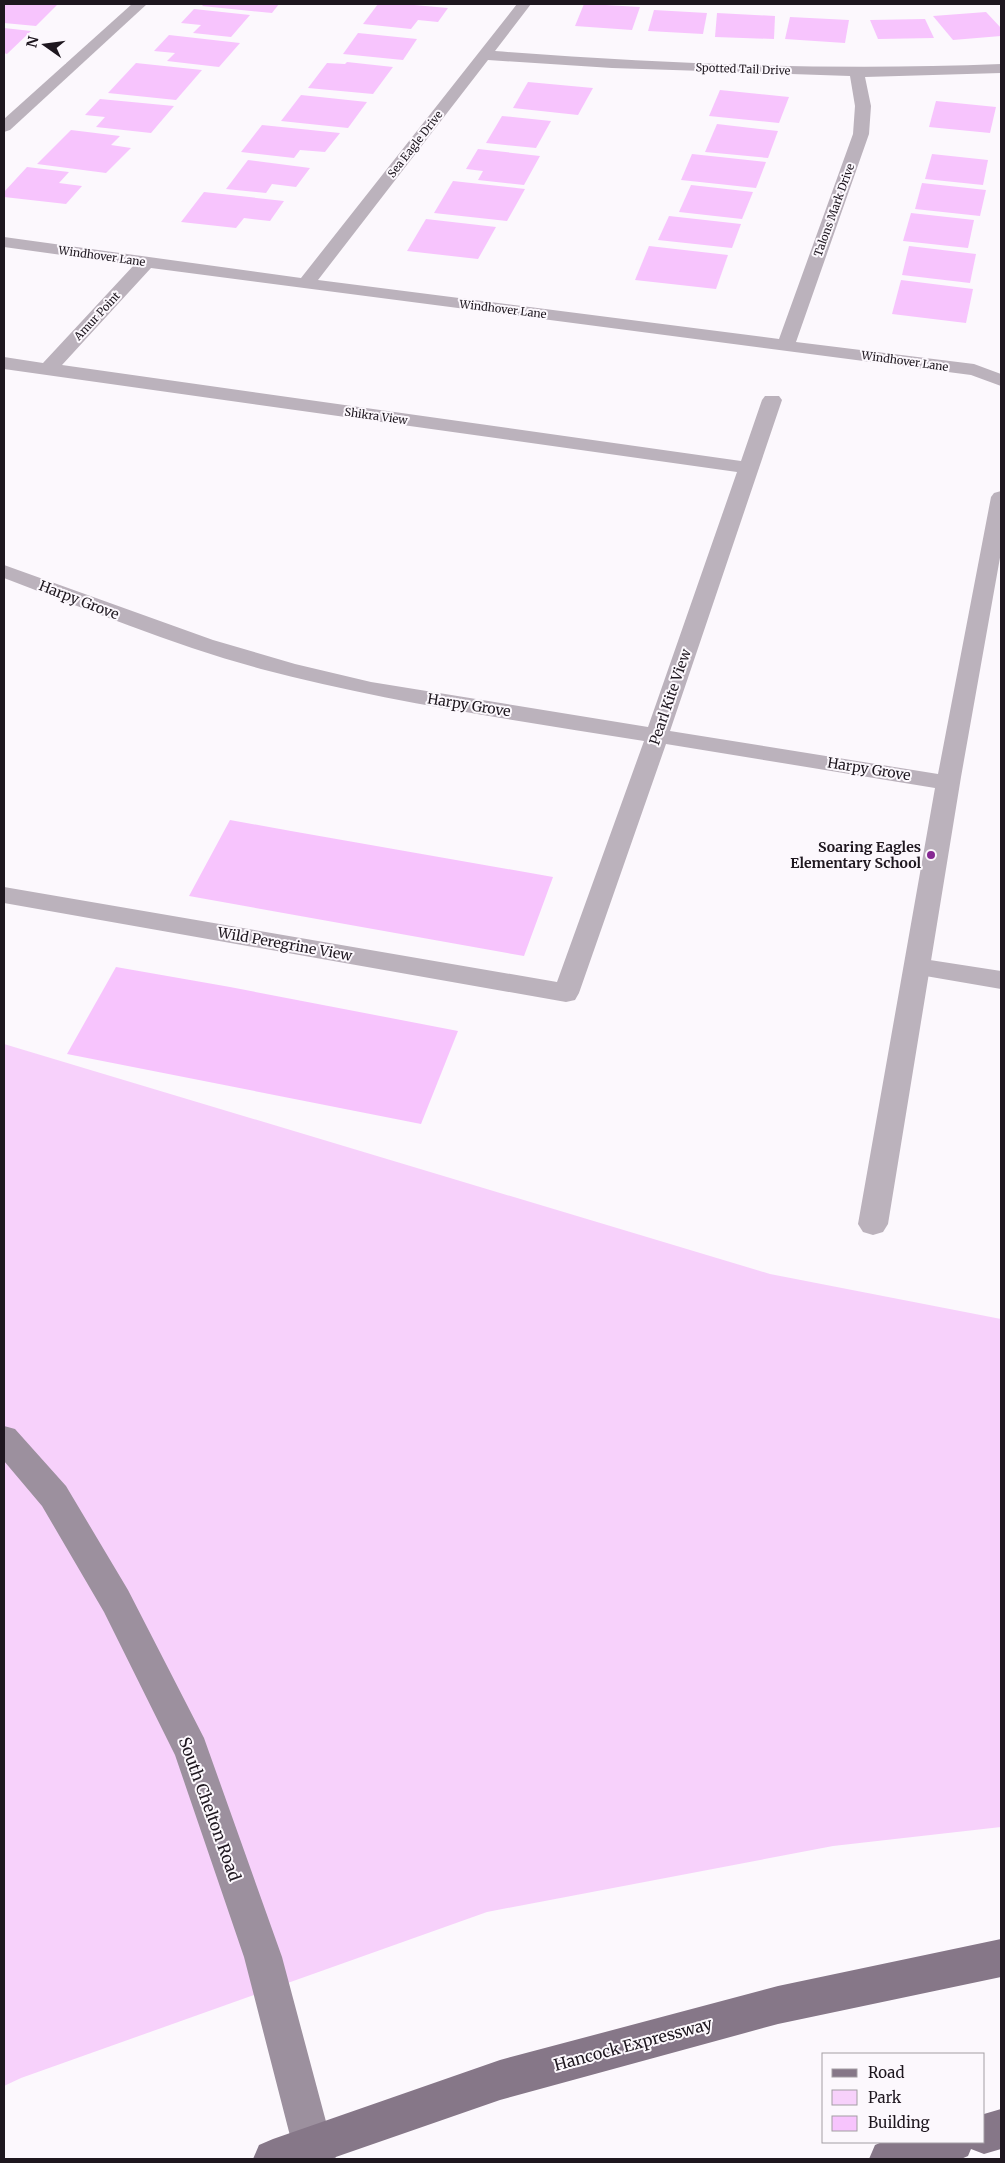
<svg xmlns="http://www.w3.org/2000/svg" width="1005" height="2163" font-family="Merriweather,serif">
	<rect width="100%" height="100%" fill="#fcf8fd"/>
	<polygon fill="#f7d1fb" points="4,1044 770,1274 1001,1319 1001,1827 833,1846 487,1912 21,2078 4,2086"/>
	<g fill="#f7c4fd">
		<polygon points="5,4 40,4 57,5 36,26 4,23"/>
		<polygon points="204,4 279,4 272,13 202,6"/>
		<polygon points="378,4 403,4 448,8 438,22 418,20 411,29 363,24"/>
		<polygon points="584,4 588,4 640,7 632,30 575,26"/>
		<polygon points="194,9 250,15 231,37 193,33 201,25 181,23"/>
		<polygon points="654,10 707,13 703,34 648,31"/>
		<polygon points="986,12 1001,28 1001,36 953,40 933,16"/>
		<polygon points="717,13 775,16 774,39 715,37"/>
		<polygon points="790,17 849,20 845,43 785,39"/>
		<polygon points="925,19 934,38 878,39 870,20"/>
		<polygon points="4,28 31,31 7,54 4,53"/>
		<polygon points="358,33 417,39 403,60 343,54"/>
		<polygon points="169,35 240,43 219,67 167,61 175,53 154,51"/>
		<polygon points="347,62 393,67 373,94 308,88 327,63 345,64"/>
		<polygon points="136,63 202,70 176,100 108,93"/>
		<polygon points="528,82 593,88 578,115 513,108"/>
		<polygon points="720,90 789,97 779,123 709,116"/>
		<polygon points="301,95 367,102 348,128 281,121"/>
		<polygon points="100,99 174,106 151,133 96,127 105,117 85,115"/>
		<polygon points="936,101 996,107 990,133 929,127"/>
		<polygon points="502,116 551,121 536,148 486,143"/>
		<polygon points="717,124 778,131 768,158 705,152"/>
		<polygon points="262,125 340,133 325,152 300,150 294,158 241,152"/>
		<polygon points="71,130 120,136 111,145 131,148 106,173 37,164"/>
		<polygon points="478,149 540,156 524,185 478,180 483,171 466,169"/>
		<polygon points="692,154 766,162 756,188 681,180"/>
		<polygon points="932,154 988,160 983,185 925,179"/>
		<polygon points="248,160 310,168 296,187 272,184 266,193 226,189"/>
		<polygon points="27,167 69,172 59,183 82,186 66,204 4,197 4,192"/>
		<polygon points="453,181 525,189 507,221 434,213"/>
		<polygon points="922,183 986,190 980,216 915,209"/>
		<polygon points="691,185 753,192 742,219 679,212"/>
		<polygon points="204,192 284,201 270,221 244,218 236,228 181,222"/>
		<polygon points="911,213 974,220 968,248 903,241"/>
		<polygon points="669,216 741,224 732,248 658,240"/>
		<polygon points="426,219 496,227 478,259 407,251"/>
		<polygon points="649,246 728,255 716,289 635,280"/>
		<polygon points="909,246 976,254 970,283 902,275"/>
		<polygon points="901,280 973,289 966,323 892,314"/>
		<polygon points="230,820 291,831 553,877 524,956 189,896"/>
		<polygon points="116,967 230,987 458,1031 421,1124 67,1054"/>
	</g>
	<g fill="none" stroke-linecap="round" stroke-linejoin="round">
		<polygon fill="#bbb2bc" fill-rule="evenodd" points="917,958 1001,971 1001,989 908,973 904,967 908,961"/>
		<g fill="#bbb2bc" fill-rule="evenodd">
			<polygon points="132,4 147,4 10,130 4,132 4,119"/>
			<path d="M517,4H531L495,51C663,64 833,71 1001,64V73L865,77L871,106L869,134L796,342L974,364L1001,374V386L971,375L151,268L62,365L741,461L762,400L765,396H779L782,400L670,731L938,774L991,497L994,493L1001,491V552L961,777L888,1224L883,1232L873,1235L863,1232L858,1224L935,788L666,744L579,993L575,1000L566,1002L4,903V887L557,982L644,741C515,720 386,702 261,669C173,645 89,610 4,578V565L213,640L295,664L371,682L648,727L737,472L4,369V357L43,363L134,265L4,247V237L301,278ZM488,60L612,68L850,76L855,106L853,134L779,339L318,280Z"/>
		</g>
		<polygon fill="#9c909e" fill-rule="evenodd" points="4,1426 15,1429 66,1486 128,1590 204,1738 282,1957 336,2159 296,2159 244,1957 175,1755 104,1612 42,1506 4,1461"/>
		<g fill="#867788" fill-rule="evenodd">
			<polygon points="1001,1939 1001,1977 778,2024 500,2100 330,2159 253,2159 259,2145 273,2139 500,2060 778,1986"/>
			<polygon points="1001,2109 1001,2149 984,2154 971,2149 968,2156 961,2159 869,2159 875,2145 882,2142 984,2142 984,2114"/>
		</g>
	</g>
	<circle fill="#862993" stroke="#fcf8fd" stroke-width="2" cx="931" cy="855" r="5"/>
	<g text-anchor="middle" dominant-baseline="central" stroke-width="4" stroke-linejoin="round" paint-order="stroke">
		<g font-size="11" fill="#1e171f" stroke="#fcf8fd">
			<text transform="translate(743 69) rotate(2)">Spotted Tail Drive</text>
			<text transform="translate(415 144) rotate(-52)">Sea Eagle Drive</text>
			<text transform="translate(834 210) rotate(-70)">Talons Mark Drive</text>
			<text transform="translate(102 256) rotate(8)">Windhover Lane</text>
			<text transform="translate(503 309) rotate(7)">Windhover Lane</text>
			<text transform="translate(97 316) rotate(-47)">Amur Point</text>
			<text transform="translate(905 361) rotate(8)">Windhover Lane</text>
			<text transform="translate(376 416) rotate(8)">Shikra View</text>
		</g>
		<g font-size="14" fill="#1e171f" stroke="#fcf8fd">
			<text transform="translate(79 600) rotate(21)">Harpy Grove</text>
			<text transform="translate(670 697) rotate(-71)">Pearl Kite View</text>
			<text transform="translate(469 705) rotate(9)">Harpy Grove</text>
			<text transform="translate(869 769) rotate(9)">Harpy Grove</text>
			<text transform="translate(285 944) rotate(10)">Wild Peregrine View</text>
		</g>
		<g font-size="14" font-weight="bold" fill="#1e171f" stroke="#fcf8fd" text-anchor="end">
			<text x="921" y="847">Soaring Eagles<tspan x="921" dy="16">Elementary School</tspan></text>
		</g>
		<g font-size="16" fill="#1e171f" stroke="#fcf8fd">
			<text transform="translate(210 1809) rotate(70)">South Chelton Road</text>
			<text transform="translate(633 2044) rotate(-15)">Hancock Expressway</text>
		</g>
	</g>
	<rect width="1005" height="2163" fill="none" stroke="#1e171f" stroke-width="10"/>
	<rect x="822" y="2053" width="162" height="90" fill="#fcf8fd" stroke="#a39ea4"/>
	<rect x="832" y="2069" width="25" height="8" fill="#867788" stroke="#a39ea4"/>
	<text x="868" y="2078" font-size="15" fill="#1e171f">Road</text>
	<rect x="832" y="2090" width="25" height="15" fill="#f7d1fb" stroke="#a39ea4"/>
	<text x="868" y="2103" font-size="15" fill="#1e171f">Park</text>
	<rect x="832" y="2116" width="25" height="15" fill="#f7c4fd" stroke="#a39ea4"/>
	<text x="868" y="2128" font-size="15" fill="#1e171f">Building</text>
	<g transform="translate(45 45) rotate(284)" stroke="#fcf8fd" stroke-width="4" paint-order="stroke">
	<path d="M0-4L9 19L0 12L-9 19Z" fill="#1e171f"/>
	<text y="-8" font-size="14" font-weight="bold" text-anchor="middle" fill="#1e171f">N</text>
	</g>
</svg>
